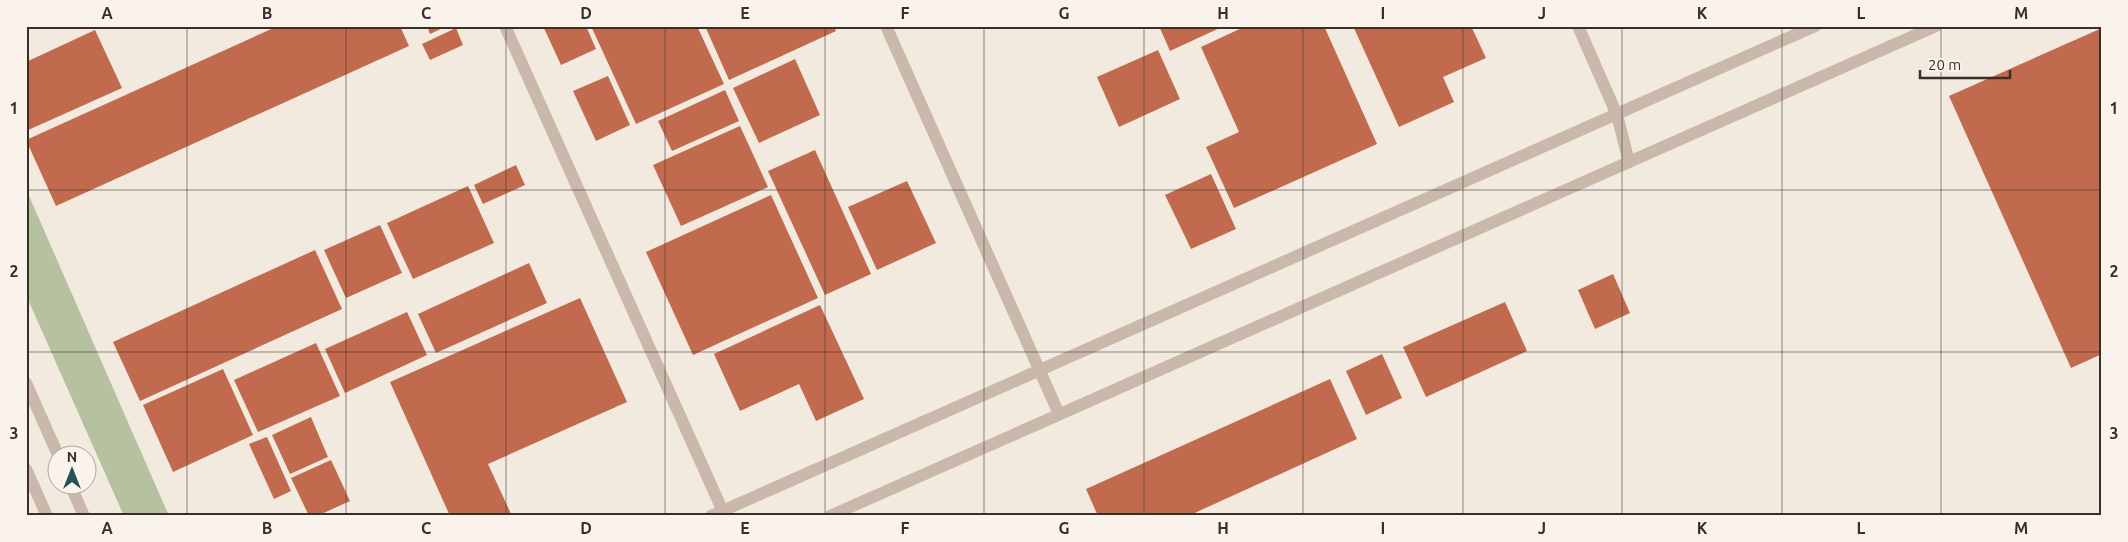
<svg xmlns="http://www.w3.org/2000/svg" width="2128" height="542" font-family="Ubuntu,sans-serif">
	<rect width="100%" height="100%" fill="#f2e9df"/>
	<polygon fill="#b5c19f" points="26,189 169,516 124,516 26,295"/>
	<g fill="#c16a4e">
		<polygon points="278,26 400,26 409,46 56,206 26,140"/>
		<polygon points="427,26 447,26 430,34"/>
		<polygon points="543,26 586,26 596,49 561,65"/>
		<polygon points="591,26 697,26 724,84 636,124"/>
		<polygon points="705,26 834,26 836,31 729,80"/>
		<polygon points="1159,26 1224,26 1170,51"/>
		<polygon points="1246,26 1324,26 1377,144 1234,208 1206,147 1239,132 1201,47"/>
		<polygon points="1353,26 1454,26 1455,29 1461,26 1471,26 1486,58 1443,77 1454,102 1399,127"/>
		<polygon points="456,28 463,45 430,60 422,44"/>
		<polygon points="2102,28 2102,354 2071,368 1949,96"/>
		<polygon points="95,30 122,88 26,131 26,62"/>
		<polygon points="1158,50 1180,99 1119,127 1097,77"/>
		<polygon points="795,59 820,115 759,143 733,88"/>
		<polygon points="608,76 630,125 596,141 573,91"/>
		<polygon points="725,90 739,121 672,151 658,121"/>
		<polygon points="740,126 768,187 681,226 653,165"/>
		<polygon points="815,150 871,274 825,295 768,171"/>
		<polygon points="516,165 525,185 483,204 474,185"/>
		<polygon points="1211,174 1236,229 1191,249 1165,195"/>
		<polygon points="907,181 936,243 877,270 848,207"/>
		<polygon points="468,186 494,243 413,279 387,223"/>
		<polygon points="771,195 818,298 693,355 646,252"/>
		<polygon points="380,225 402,273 346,298 324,250"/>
		<polygon points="315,250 342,309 140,401 113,342"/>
		<polygon points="529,263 547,303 436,353 418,314"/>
		<polygon points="1613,274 1630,313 1595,329 1578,290"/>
		<polygon points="580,298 627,402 488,464 512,516 450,516 390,382"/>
		<polygon points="1505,302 1527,351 1426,397 1403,347"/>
		<polygon points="820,305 864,399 816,421 799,384 740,411 714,354"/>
		<polygon points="407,312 427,355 345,393 325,349"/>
		<polygon points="316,343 340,396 258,432 234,380"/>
		<polygon points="1382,354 1402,398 1366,415 1346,371"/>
		<polygon points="223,369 253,435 173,472 143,405"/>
		<polygon points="1330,379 1357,439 1188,516 1098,516 1086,489"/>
		<polygon points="311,417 328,457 290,474 272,435"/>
		<polygon points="267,437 291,491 274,499 249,444"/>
		<polygon points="331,460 350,501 317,516 309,516 291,478"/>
	</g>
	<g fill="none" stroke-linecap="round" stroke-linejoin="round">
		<g stroke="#cab9ab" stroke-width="12">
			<polyline points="505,26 725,516"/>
			<polyline points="886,26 1059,414"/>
			<polyline points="1578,26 1617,115 1629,162"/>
			<polyline points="26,383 58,455"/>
			<polyline points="26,469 47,516"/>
			<polyline points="70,484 84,516"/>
			<polyline points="711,516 1815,26"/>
			<polyline points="830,516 1936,26"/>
		</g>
	</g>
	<path fill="none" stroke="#382f2a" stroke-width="1" stroke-opacity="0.55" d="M187,26V516M346,26V516M506,26V516M665,26V516M825,26V516M984,26V516M1144,26V516M1303,26V516M1463,26V516M1622,26V516M1782,26V516M1941,26V516M26,190H2102M26,352H2102"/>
	<rect width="2128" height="542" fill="none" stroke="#f9f3ec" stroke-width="55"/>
	<g transform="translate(72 470)"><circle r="24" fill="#f9f3ec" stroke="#aca59e"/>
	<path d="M0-4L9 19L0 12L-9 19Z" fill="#215458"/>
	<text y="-8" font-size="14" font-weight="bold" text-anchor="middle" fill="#382f2a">N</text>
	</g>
	<path d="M1920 70v8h90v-8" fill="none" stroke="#382f2a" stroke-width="2.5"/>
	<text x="1928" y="70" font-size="15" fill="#382f2a" stroke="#f9f3ec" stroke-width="4" paint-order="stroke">20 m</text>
	<rect x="28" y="28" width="2072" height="486" fill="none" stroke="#382f2a" stroke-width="2"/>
	<g font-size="16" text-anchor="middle" font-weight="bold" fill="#382f2a">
		<text x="107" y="19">A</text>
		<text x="267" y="19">B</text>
		<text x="426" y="19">C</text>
		<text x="586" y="19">D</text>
		<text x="745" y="19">E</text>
		<text x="905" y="19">F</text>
		<text x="1064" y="19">G</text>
		<text x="1223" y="19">H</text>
		<text x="1383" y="19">I</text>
		<text x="1542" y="19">J</text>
		<text x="1702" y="19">K</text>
		<text x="1861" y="19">L</text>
		<text x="2021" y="19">M</text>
		<text x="14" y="114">1</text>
		<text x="2114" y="114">1</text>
		<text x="14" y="277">2</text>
		<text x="2114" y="277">2</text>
		<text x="14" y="439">3</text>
		<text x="2114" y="439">3</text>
		<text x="107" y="534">A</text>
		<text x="267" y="534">B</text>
		<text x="426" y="534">C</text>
		<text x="586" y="534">D</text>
		<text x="745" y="534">E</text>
		<text x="905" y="534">F</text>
		<text x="1064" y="534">G</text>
		<text x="1223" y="534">H</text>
		<text x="1383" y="534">I</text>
		<text x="1542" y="534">J</text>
		<text x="1702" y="534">K</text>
		<text x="1861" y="534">L</text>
		<text x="2021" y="534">M</text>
	</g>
</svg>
